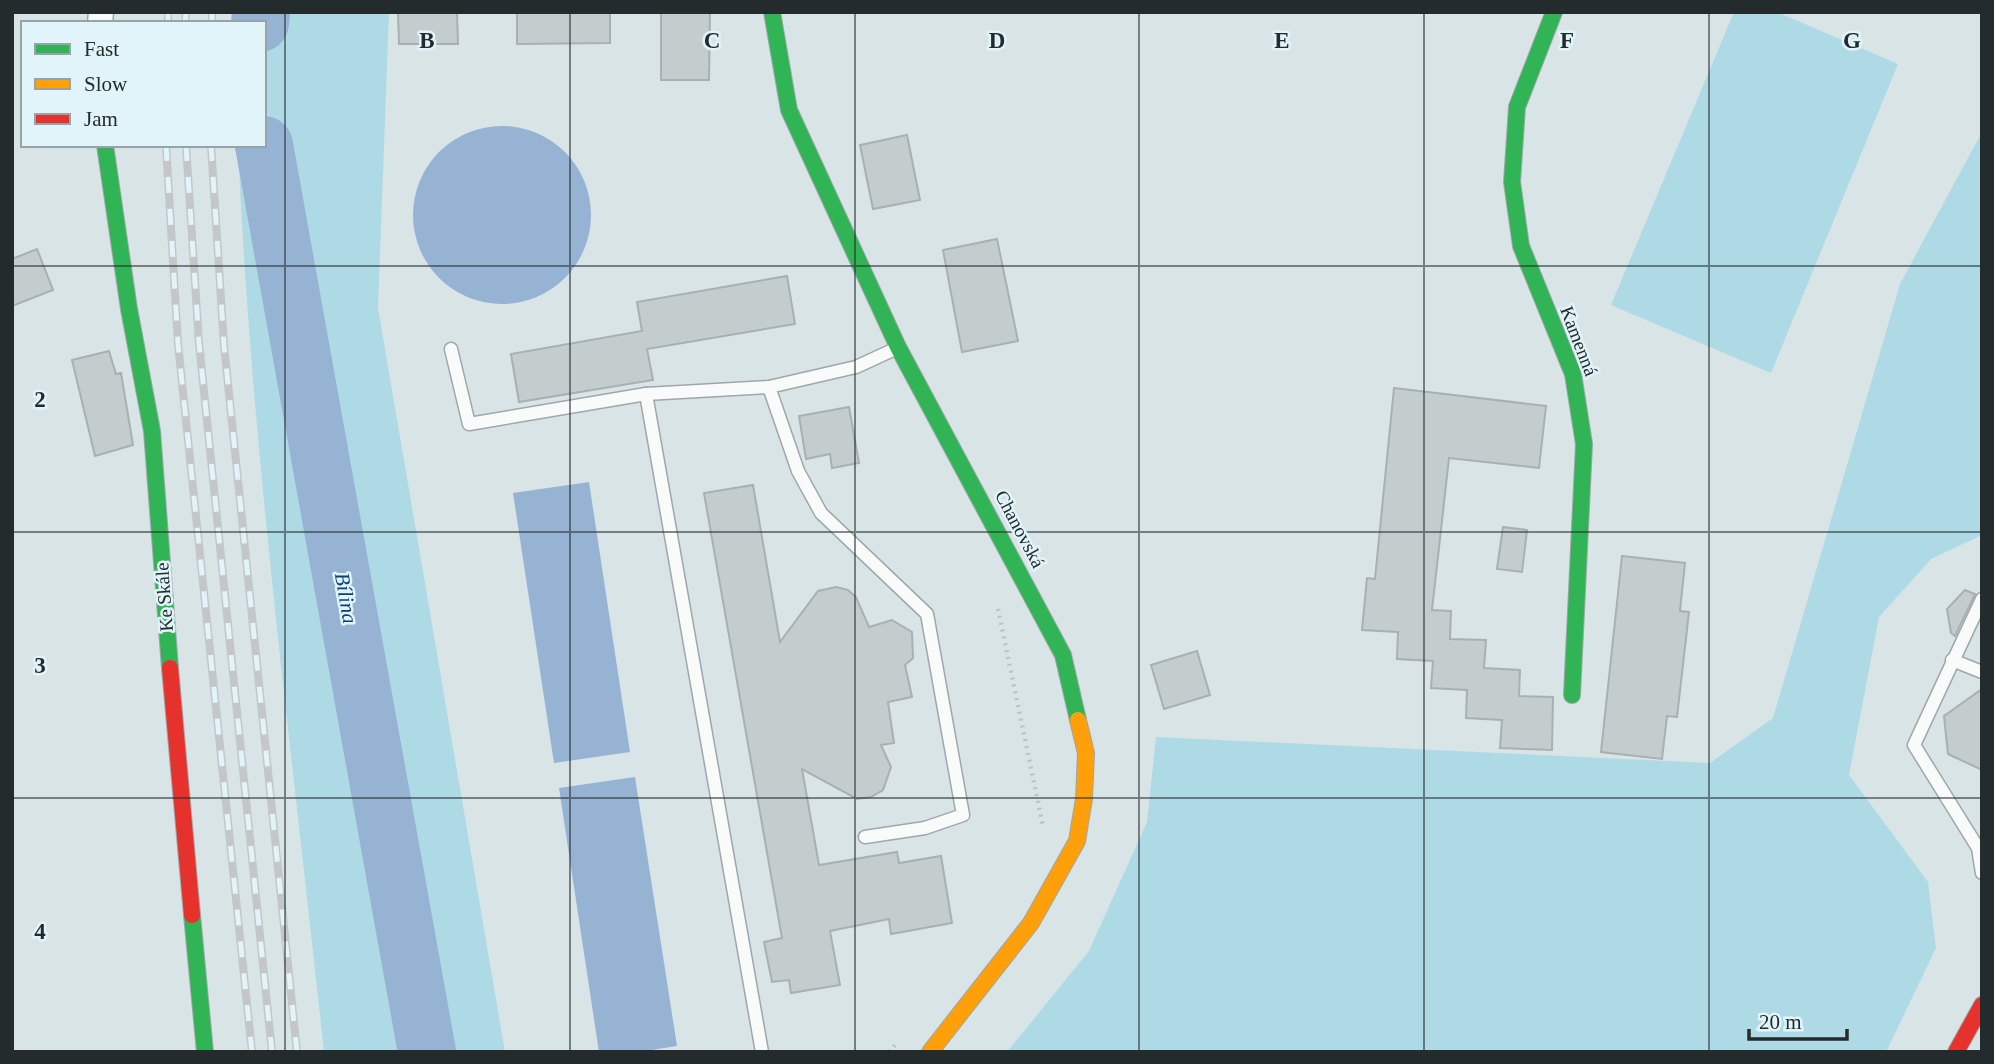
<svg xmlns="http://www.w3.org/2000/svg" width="1994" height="1064" font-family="'Times New Roman',serif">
	<rect width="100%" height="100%" fill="#d9e4e6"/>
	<g fill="#aedae5">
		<path d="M239,12H389L378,308L505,1052H324C292,750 251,448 238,145H264V23H239Z"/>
		<polygon points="1734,12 1777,12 1898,64 1771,373 1611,305"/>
		<polygon points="1982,132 1982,535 1931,559 1879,617 1849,775 1928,882 1936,948 1886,1052 1007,1052 1089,951 1147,822 1156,737 1710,763 1773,718 1900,284"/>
	</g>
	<g fill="#97b3d4">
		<circle cx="502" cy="215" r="89"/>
		<polygon points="589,482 630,752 554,763 513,493"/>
		<polygon points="635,777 677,1046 639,1052 599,1052 559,788"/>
	</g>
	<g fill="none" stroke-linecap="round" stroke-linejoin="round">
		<g stroke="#97b3d4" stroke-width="58">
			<polyline points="260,23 261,12"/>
			<polyline points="264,145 427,1052"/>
		</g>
	</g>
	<g fill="#c4cdce" stroke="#a8b0b1" stroke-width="2">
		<polygon points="398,12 457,12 458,44 399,44"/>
		<polygon points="517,12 610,12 610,43 517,44"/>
		<polygon points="661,12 710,12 709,80 661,80"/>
		<polygon points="907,135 920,200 873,209 860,145"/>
		<polygon points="997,239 1018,341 962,352 943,250"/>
		<polygon points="37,249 53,290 12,306 12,259"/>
		<polygon points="787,276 795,324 647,349 653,380 519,402 511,354 642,331 637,302"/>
		<polygon points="109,351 116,374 121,373 133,445 95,456 72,360"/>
		<polygon points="1394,388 1546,406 1539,468 1449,458 1432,610 1451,611 1450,639 1486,640 1484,668 1520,670 1519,696 1553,697 1552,750 1500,748 1502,720 1466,718 1467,690 1431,688 1433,661 1397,659 1398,632 1362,630 1367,578 1375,579"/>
		<polygon points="849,407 859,463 832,468 830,454 806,459 799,416"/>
		<polygon points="753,485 780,642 818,591 836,587 848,590 856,597 869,627 892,620 912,632 913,658 905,665 912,697 888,702 894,743 881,745 891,767 883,790 871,797 857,799 802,769 819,865 897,852 899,863 941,856 952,923 891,934 889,919 830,931 840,985 791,993 789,980 772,982 764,942 782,938 704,493"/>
		<polygon points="1503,527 1527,530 1522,572 1497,569"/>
		<polygon points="1622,556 1685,563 1680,611 1689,612 1677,717 1667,716 1662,759 1601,752"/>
		<polygon points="1965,590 1975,594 1955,636 1951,633 1947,609"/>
		<polygon points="1197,651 1210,695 1164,709 1151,665"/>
		<polygon points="1982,689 1982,770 1948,754 1944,716"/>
	</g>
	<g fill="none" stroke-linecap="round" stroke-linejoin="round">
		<g stroke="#9ea7a9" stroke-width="15">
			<g id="lane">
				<polyline points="451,349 469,424 646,394 769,387 856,367 895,349"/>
				<polyline points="769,387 798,471 821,513 927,614 963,815 925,828 865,837"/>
				<polyline points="646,394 762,1052"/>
				<polyline points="1982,599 1914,745 1978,848 1982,873"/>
				<polyline points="1952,660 1982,672"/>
			</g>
		</g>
		<g stroke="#9ea7a9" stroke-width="27">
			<polyline id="street" points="100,23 101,12"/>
		</g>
		<g stroke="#9ea7a9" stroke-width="18">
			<g id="fast">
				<polyline points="772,12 789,110 898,347 1063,655 1078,720"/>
				<polyline points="1554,12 1517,107 1512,182 1521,246 1573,374 1584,444 1572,695"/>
				<polyline points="105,145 129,309 152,431 170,668"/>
				<polyline points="192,915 205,1052"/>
			</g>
		</g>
		<g stroke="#9ea7a9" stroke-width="18">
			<polyline id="slow" points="930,1052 1031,923 1077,841 1084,799 1086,753 1078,720"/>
		</g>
		<g stroke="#9ea7a9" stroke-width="18">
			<g id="jam">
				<polyline points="170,668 192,915"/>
				<polyline points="1956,1052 1982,1005"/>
			</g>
		</g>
		<g stroke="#bec2c3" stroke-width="4.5" stroke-dasharray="2 5" stroke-linecap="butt">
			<polyline points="998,609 1043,826"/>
			<polyline points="889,1052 898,1042"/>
		</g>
		<use href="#lane" stroke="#f9fbfb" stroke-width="12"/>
		<use href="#street" stroke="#f9fbfb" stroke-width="24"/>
		<use href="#fast" stroke="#30b455" stroke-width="16"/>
		<use href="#slow" stroke="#ff9f0a" stroke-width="16"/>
		<use href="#jam" stroke="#e5322d" stroke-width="16"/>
		<g stroke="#c4c7c7" stroke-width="8">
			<g id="rail">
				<polyline points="168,23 168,12"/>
				<polyline points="185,23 186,12"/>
				<polyline points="212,23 212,12"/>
				<polyline points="166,145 178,344 252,1052"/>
				<polyline points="186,145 199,343 272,1052"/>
				<polyline points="211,145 224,345 297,1052"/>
			</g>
		</g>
		<use href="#rail" stroke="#e0f4fa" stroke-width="5" stroke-dasharray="16" stroke-linecap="butt"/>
	</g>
	<path fill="none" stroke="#232b2d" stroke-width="2" stroke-opacity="0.55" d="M285,12V1052M570,12V1052M855,12V1052M1139,12V1052M1424,12V1052M1709,12V1052M12,266H1982M12,532H1982M12,798H1982"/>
	<g text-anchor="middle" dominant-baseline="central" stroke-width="5" stroke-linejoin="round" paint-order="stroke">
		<g font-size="19" fill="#232b2d" stroke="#e0f4fa">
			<text transform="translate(1579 341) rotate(69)">Kamenná</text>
			<text transform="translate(1020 529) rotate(62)">Chanovská</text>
			<text transform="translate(164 597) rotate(-94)">Ke Skále</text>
		</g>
		<g font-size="21" font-style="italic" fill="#0c3e77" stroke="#e0f4fa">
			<text transform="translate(346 598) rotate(80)">Bílina</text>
		</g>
	</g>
	<g font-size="23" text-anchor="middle" font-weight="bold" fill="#232b2d" stroke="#e0f4fa" stroke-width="5" stroke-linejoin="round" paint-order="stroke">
		<text x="427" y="48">B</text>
		<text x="712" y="48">C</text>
		<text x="997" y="48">D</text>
		<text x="1282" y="48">E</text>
		<text x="1567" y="48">F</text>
		<text x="1852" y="48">G</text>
		<text x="40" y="407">2</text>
		<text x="40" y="673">3</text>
		<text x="40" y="939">4</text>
	</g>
	<rect width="1994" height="1064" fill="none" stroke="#232b2d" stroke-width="28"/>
	<rect x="21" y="21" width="245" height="126" fill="#e0f4fa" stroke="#94a4a8" stroke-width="2"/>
	<rect x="35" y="44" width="35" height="10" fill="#30b455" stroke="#94a4a8" stroke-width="2"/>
	<text x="84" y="56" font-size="21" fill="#232b2d">Fast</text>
	<rect x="35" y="79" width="35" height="10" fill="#ff9f0a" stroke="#94a4a8" stroke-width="2"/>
	<text x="84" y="91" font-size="21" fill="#232b2d">Slow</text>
	<rect x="35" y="114" width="35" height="10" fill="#e5322d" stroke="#94a4a8" stroke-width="2"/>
	<text x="84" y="126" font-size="21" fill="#232b2d">Jam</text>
	<path d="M1749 1029v10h98v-10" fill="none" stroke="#232b2d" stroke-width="3.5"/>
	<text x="1759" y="1029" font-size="21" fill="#232b2d" stroke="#e0f4fa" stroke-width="5" paint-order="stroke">20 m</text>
</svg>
